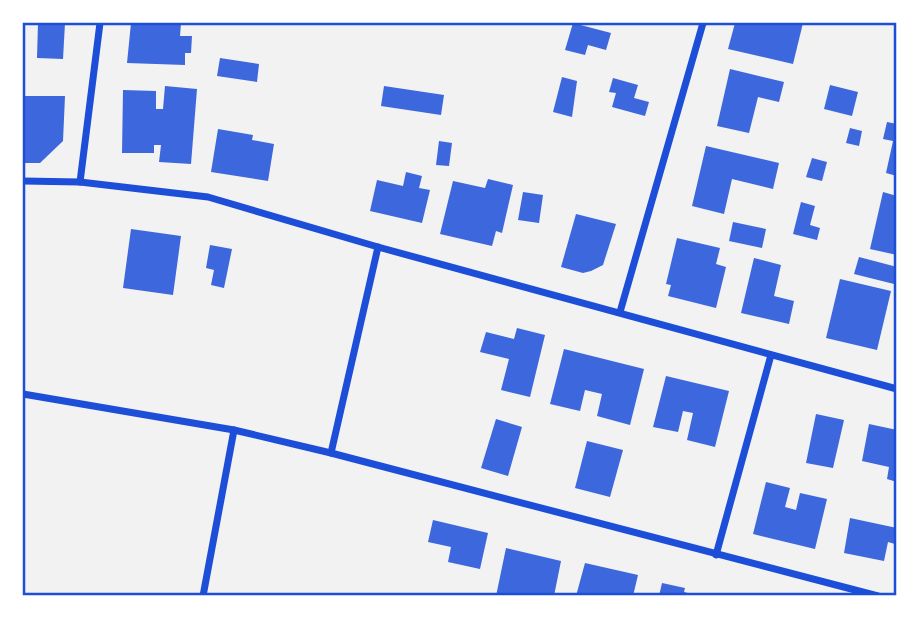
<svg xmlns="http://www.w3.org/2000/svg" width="920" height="619" font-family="'Open Sans',sans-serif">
	<rect width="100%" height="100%" fill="#f2f2f2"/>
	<g fill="#3d67dc">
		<polygon points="38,23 65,23 63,59 37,58"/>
		<polygon points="131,23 181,23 180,36 192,36 191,53 185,53 185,65 127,63"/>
		<polygon points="573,23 611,33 606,50 588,45 585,55 565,50"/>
		<polygon points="735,23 803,23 793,64 728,49"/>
		<polygon points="220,58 259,64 257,82 217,76"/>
		<polygon points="730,69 784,82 779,102 758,97 749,133 717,126"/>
		<polygon points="562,77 577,81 572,117 553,112"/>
		<polygon points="613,78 638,85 634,98 649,102 645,116 612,107 616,93 609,92"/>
		<polygon points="830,85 858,92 852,116 824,109"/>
		<polygon points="165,86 197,89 191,164 159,162 161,145 154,145 154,153 122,153 123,90 156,91 156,109 163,109"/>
		<polygon points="384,86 444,95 441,115 381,106"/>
		<polygon points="23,96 65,96 63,141 40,163 23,163"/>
		<polygon points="887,122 897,124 897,176 886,173 893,141 883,139"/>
		<polygon points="850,128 862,131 859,146 846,143"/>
		<polygon points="218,129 253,135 252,140 274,144 268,181 211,172"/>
		<polygon points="439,141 452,143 449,166 436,165"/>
		<polygon points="706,146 779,163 773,189 732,179 724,214 692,206"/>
		<polygon points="812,158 827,162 822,181 806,177"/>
		<polygon points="406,172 422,176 419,188 430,190 422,223 370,211 377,180 403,186"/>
		<polygon points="488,179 513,185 502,233 496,231 492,246 440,234 453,181 485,188"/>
		<polygon points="523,192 543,195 539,223 518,220"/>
		<polygon points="883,192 897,196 897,255 870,249"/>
		<polygon points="801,202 815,206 810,225 820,228 817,240 793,234"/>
		<polygon points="576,214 616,224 603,265 591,271 583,273 561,267"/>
		<polygon points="733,222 766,229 762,248 729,241"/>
		<polygon points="131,229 181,236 173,295 123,288"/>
		<polygon points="677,238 720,248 716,264 726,267 716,308 668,296 671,285 666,284"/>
		<polygon points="210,245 232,249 224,288 211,285 214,270 206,268"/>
		<polygon points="859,257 897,267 894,284 854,274"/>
		<polygon points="754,258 781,265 774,296 794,301 789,324 741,313"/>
		<polygon points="840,279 891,291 877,350 826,338"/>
		<polygon points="517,328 545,335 530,397 501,390 509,359 480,352 486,332 514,339"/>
		<polygon points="564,349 644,369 630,425 597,416 602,394 585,390 580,411 550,404"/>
		<polygon points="666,376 729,391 715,447 687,440 693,413 683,411 678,432 653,427"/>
		<polygon points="816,414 844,420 833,468 806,463"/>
		<polygon points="496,419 522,427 508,476 481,468"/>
		<polygon points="869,424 897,430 897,482 887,479 889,467 862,461"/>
		<polygon points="587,441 623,450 610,497 575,488"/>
		<polygon points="766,482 790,488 785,507 796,510 800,493 827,499 815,549 753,534"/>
		<polygon points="850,518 897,528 895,544 888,542 884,561 844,553"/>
		<polygon points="433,520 488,533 480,569 448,562 451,547 428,542"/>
		<polygon points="506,548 561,561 554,596 496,596"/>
		<polygon points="585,563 638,575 633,596 576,596"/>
		<polygon points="662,583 685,588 684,592 699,596 659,596"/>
	</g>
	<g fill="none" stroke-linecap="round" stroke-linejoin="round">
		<g stroke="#1d4ed8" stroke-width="7">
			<polyline points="23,181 80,182 208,197 378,247 897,389"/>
			<polyline points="80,182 100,23"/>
			<polyline points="620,312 703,23"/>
			<polyline points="23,394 234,430 331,453 878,596"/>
			<polyline points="331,453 378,247"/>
			<polyline points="716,555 771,355"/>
			<polyline points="203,596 234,430"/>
		</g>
	</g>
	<rect width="920" height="619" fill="none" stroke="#ffffff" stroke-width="49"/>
	<rect x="24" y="24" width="871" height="570" fill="none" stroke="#1d4ed8" stroke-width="2.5"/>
</svg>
